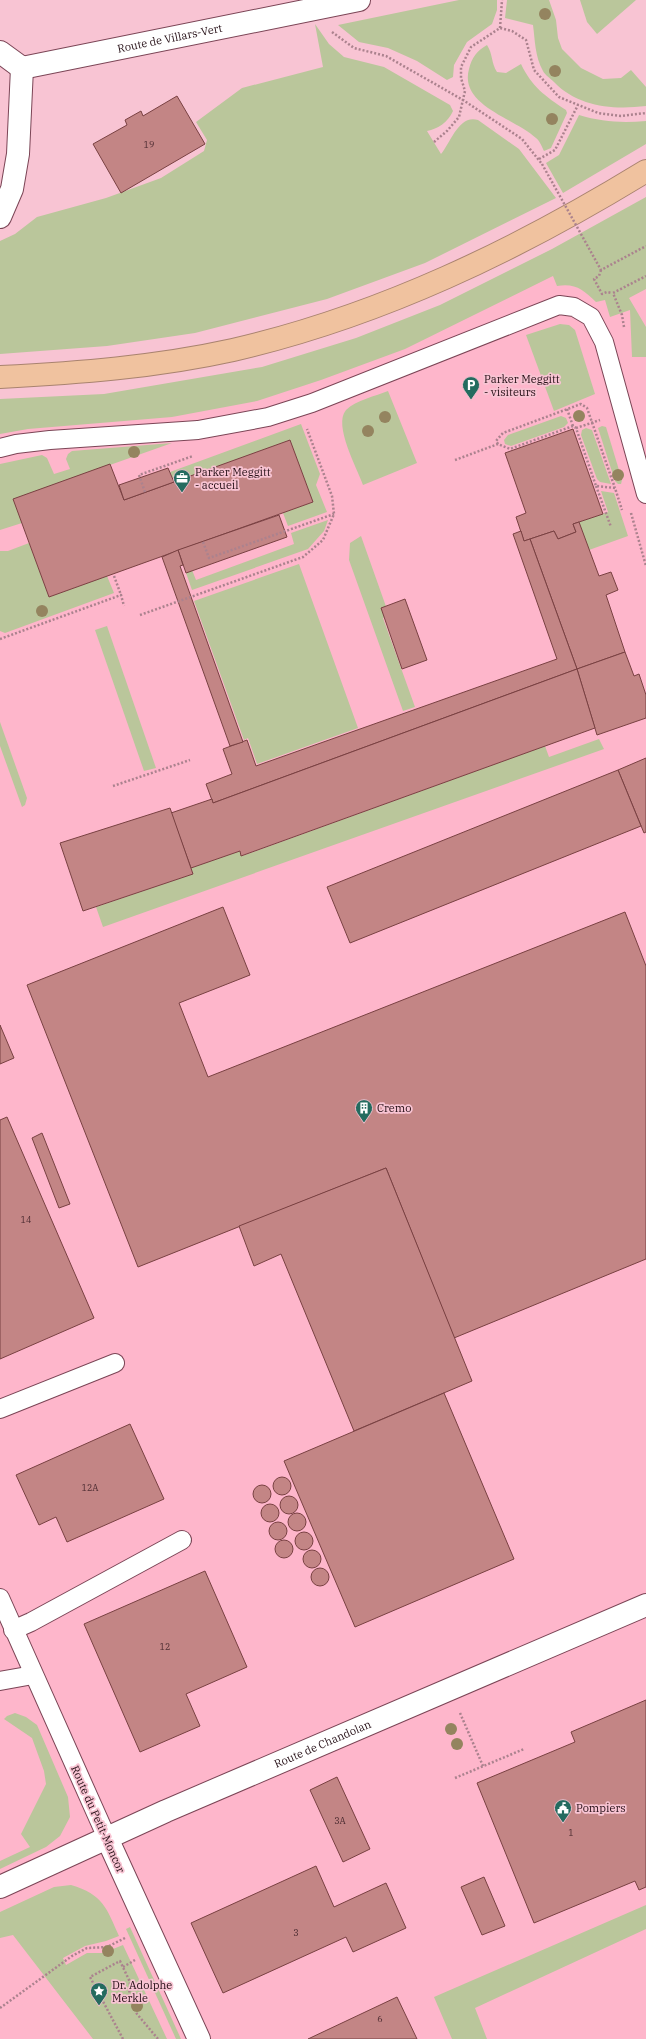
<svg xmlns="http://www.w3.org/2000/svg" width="646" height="2039" font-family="'IBM Plex Serif',serif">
	<rect width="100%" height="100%" fill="#f8c4d3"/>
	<polygon fill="#feb6cb" points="646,206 646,2039 0,2039 0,410 176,394 396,334"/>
	<g fill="#bac69b">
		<polygon points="459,0 497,0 497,10 492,24 467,42 454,65 453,77 447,80 417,61 388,48 359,42 338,25"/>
		<path d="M507,0H549L556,20L558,38L562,49L581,68L603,79L621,78L631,70L646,87V106C613,110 578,107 554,82C550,78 545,75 543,71C535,57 535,40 533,25L505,18Z"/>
		<polygon points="580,0 636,0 597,34 587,22"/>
		<path d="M315,24L329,44L344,57L384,67L450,105L453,111C448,122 438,129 427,131L441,154C451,142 459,114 478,120L519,149L556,198L425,263L327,299L195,333L107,346L0,354V241L15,234L37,217L106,198L161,178L204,151L207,140L196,122L242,88L323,67Z"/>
		<path d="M487,45C493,54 491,63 497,72L506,73L521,64C532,87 545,96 566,110L567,113L551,148L544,151C542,147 540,141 536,138C514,118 459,105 469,69C472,57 477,51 487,45Z"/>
		<path d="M579,115C602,122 622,123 646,121V144L563,193L546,163L559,155Z"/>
		<path d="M646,197V289L629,298L646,327V357H632L630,310L610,317L605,300L596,302C583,290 576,283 557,286L553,276L405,349L321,380L257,401L172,417L28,429L0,434V399L104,394L262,367L356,338L440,305L552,249Z"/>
		<polygon points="560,324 569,325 575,330 595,394 554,411 526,335"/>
		<path d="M388,391L417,463L363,485C357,468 333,425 346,410C356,400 376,396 388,391Z"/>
		<polygon points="561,416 566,418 568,423 564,427 511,446 505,444 504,440 508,435"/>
		<polygon points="301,424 320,474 316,485 327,512 288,526 283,513 313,502 290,440 174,482 170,472"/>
		<polygon points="602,426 606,427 622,480 621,484 618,484 615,481 598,428"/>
		<polygon points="586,428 592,430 611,484 600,482 597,479 581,435 582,430"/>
		<polygon points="172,443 14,499 22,523 0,530 0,464 42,455 47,458 54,474 70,469 66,459 68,454 72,451"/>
		<polygon points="601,491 614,493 628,536 589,550 579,522 608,512"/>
		<polygon points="328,520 324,531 308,549 192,590 186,573 192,570 196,580 294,544 291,533"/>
		<polygon points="361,536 389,615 383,618 415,707 403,711 349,560 350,543"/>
		<polygon points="29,543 49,597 107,576 114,593 5,633 0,631 0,551 8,551"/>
		<polygon points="299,564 358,728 257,764 248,738 244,740 194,601"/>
		<polygon points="107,626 156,768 144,771 95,630"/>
		<polygon points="0,722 27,798 25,805 22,807 0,746"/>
		<polygon points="599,739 604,749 103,927 96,907 193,874 191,868 240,851 242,856 545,746 549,757"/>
		<polygon points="15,1713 26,1717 37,1725 68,1797 70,1817 60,1836 46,1847 0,1869 0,1861 30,1847 21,1834 46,1784 44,1771 32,1738 4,1719 7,1716"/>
		<path d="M71,1885C103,1894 107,1909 119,1936L106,1941L85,1946L63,1958L66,1965L87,1953H103L123,1945L167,2039H93L13,1935L0,1938V1912L54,1887Z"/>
		<polygon points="646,1905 646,1929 475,2008 487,2039 452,2039 434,1997"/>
		<polygon points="130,1927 181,2039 176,2039 126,1929"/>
	</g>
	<g fill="#c38585" stroke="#794142">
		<polygon points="177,96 205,144 121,193 93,144 127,125 125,120 141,111 143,116"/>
		<polygon points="573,429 603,514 573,524 576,532 558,539 554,531 524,541 516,517 526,513 505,453"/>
		<polygon points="290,440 313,502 49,597 13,499 110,464 124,500"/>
		<polygon points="168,468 174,482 124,500 119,485"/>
		<polygon points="279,515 287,537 186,573 178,550"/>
		<polygon points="579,522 599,576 611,572 618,590 606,595 625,652 577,669 530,539 554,531 558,539 576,532 573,524"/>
		<polygon points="521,531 524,541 530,539 577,669 213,803 206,784 232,774 223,749 247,740 256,766 557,659 513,534"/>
		<polygon points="178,550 183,565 180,566 243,742 230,746 162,557"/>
		<polygon points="405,599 427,660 402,669 381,608"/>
		<polygon points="625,652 634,676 639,674 646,695 646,718 597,735 577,669"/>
		<polygon points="577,669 595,728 241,856 240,851 191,868 171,813 212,799 213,803"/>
		<polygon points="646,758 646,832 644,833 618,770"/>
		<polygon points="618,770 641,826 350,943 327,887"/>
		<polygon points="170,808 193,874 83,911 60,843"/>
		<polygon points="223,907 250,975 179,1003 208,1077 625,912 646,966 646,1259 454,1338 386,1168 138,1267 27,985"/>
		<polygon points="0,1025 14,1058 0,1064"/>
		<polygon points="7,1117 94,1318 0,1359 0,1120"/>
		<polygon points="42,1133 70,1204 59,1208 32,1138"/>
		<polygon points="386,1168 472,1381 354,1431 281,1254 254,1266 239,1226"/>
		<polygon points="444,1393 514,1559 355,1627 284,1461"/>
		<polygon points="130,1424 164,1499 67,1542 56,1517 39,1525 16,1475"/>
		<circle cx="282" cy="1486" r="9"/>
		<circle cx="262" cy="1494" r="9"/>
		<circle cx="289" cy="1505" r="9"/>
		<circle cx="270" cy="1513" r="9"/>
		<circle cx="297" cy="1522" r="9"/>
		<circle cx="278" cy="1531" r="9"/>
		<circle cx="304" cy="1541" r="9"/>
		<circle cx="284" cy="1549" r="9"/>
		<circle cx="312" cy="1559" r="9"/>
		<circle cx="320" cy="1577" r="9"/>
		<polygon points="205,1571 247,1667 186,1694 200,1726 140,1752 84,1624"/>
		<polygon points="646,1700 646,1887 639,1890 635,1881 534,1923 477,1783 575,1742 571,1732"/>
		<polygon points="337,1777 370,1849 343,1862 310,1790"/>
		<polygon points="316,1866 334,1907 386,1883 406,1928 353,1952 346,1937 223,1993 191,1923"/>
		<polygon points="484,1877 505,1926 482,1935 461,1887"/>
		<polygon points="397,1997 417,2039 308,2039"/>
	</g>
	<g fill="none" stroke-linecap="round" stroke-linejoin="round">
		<g stroke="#7b4556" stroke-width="20">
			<g id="lane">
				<polyline points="0,448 16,444 50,440 198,430 268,417 312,403 559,305 574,307 591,317 604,342 646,494"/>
				<polyline points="0,1409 115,1363"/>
				<polyline points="0,1598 107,1838"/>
				<polyline points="13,1630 31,1622 182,1540"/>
				<polyline points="0,1681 33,1675"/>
			</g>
		</g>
		<g stroke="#7b4556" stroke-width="24">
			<g id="street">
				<path id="s1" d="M0,52L22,68L359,0"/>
				<polyline points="0,217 12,189 18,154 22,68"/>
				<polyline points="107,1838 199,2039"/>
				<path id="s2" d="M0,1887L166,1811L646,1605"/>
			</g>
		</g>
		<g stroke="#a9836f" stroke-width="24">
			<path id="highway" d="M0,377C78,373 156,367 233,350C380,316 517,250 646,171"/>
		</g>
		<g stroke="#ab828e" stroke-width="2.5" stroke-dasharray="2 2" stroke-linecap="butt">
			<polyline points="500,28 502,0"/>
			<polyline points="332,32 354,48 386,56 463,100 522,139 542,164"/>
			<polyline points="434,142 447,131 459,117 465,91 461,78 461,67 471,47 500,28 512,31 526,40 534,70 559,97 598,113 621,116 646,113"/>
			<polyline points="539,159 555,150 578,105"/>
			<polyline points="601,270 599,276 594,279 602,294 607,292 612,293"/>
			<polyline points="624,327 622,315 613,293 646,276"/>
			<polyline points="567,409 573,426"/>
			<polyline points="576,428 600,420"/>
			<polyline points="498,444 496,441 503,433 581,404 587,408 615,488"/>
			<polyline points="455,460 498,444 510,449 573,426 576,428 596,486 615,488 622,510"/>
			<polyline points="596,486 611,527"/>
			<polyline points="145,492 139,475 193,456"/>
			<polyline points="631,513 646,566"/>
			<polyline points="203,542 209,558 334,514"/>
			<polyline points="114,576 121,595"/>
			<polyline points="140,615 303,557 323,540 334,514 332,496 307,429"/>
			<polyline points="0,639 121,595 124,606"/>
			<polyline points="113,786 190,760"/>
			<polyline points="460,1713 483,1766"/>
			<polyline points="455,1778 524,1749"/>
			<polyline points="123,1967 135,1960"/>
			<polyline points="0,2008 72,1956 87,1948 107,1947 125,1938"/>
			<polyline points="123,2039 90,1977 120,1961 130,1982 129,1998 137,2014 158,2039"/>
		</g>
		<use href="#lane" stroke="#fff" stroke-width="18"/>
		<use href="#street" stroke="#fff" stroke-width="22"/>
		<use href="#highway" stroke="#f0c29f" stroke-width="22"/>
		<polyline stroke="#ab828e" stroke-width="2.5" stroke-dasharray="2 2" stroke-linecap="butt" points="542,164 601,270 646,246"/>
	</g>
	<g fill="#94845f">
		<circle cx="545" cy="14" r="6"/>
		<circle cx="555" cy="71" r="6"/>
		<circle cx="552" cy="119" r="6"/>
		<circle cx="579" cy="416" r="6"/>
		<circle cx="385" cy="417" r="6"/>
		<circle cx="368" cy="431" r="6"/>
		<circle cx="134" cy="452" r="6"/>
		<circle cx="618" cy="475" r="6"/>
		<circle cx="42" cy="611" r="6"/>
		<circle cx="451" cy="1729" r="6"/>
		<circle cx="457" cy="1744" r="6"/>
		<circle cx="108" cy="1951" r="6"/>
		<circle cx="137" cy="2006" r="6"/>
	</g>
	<defs>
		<g id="parking-pin" transform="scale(0.9)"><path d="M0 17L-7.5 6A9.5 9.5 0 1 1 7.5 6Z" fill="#246b5f" stroke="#f8c4d3"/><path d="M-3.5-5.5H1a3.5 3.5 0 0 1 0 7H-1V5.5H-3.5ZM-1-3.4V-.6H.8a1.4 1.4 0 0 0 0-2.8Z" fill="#fff"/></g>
		<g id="office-pin" transform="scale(0.9)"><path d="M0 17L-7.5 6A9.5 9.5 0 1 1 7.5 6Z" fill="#246b5f" stroke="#f8c4d3"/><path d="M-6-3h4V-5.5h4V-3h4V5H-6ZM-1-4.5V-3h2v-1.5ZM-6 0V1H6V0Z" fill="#fff"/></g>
		<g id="building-pin" transform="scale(0.9)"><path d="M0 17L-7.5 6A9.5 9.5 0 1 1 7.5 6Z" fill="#246b5f" stroke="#f8c4d3"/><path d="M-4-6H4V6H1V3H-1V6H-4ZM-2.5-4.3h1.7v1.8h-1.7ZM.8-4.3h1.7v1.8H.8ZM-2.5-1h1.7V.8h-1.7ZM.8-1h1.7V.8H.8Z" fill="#fff"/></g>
		<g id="civic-pin" transform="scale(0.9)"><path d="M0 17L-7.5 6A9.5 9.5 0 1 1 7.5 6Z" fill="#246b5f" stroke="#f8c4d3"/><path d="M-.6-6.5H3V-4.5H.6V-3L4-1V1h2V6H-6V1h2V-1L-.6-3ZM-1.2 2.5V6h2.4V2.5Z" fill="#fff"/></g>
		<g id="sight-pin" transform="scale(0.9)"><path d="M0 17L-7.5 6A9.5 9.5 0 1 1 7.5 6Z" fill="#246b5f" stroke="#f8c4d3"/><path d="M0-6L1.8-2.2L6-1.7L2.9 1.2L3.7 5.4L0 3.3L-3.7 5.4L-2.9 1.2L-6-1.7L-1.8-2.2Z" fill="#fff"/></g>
	</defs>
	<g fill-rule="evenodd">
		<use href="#parking-pin" x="471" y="385"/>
		<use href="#office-pin" x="182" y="478"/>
		<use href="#building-pin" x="364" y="1108"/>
		<use href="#civic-pin" x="563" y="1808"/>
		<use href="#sight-pin" x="99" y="1991"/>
	</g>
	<g text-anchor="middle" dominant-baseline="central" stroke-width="3.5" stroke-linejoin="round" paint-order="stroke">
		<g font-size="9" fill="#4c2c31">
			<text x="149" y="144">19</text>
			<text x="26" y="1219">14</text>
			<text x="90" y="1487">12A</text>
			<text x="165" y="1646">12</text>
			<text x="340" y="1820">3A</text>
			<text x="571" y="1832">1</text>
			<text x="296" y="1932">3</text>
			<text x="380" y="2018">6</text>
		</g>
		<g font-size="11" fill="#240e15" stroke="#f8c4d3">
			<text stroke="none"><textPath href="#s1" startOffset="178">Route de Villars-Vert</textPath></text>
			<text stroke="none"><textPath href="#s2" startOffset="353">Route de Chandolan</textPath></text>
			<text transform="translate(98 1819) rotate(66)">Route du Petit-Moncor</text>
		</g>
		<g font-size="11" fill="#240e15" stroke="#f8c4d3" text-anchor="start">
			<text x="484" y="379">Parker Meggitt<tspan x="484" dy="13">- visiteurs</tspan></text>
			<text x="195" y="472">Parker Meggitt<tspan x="195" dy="13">- accueil</tspan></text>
			<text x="377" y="1108">Cremo</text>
			<text x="576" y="1808">Pompiers</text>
			<text x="112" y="1985">Dr. Adolphe<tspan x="112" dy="13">Merkle</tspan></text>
		</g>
	</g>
</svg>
